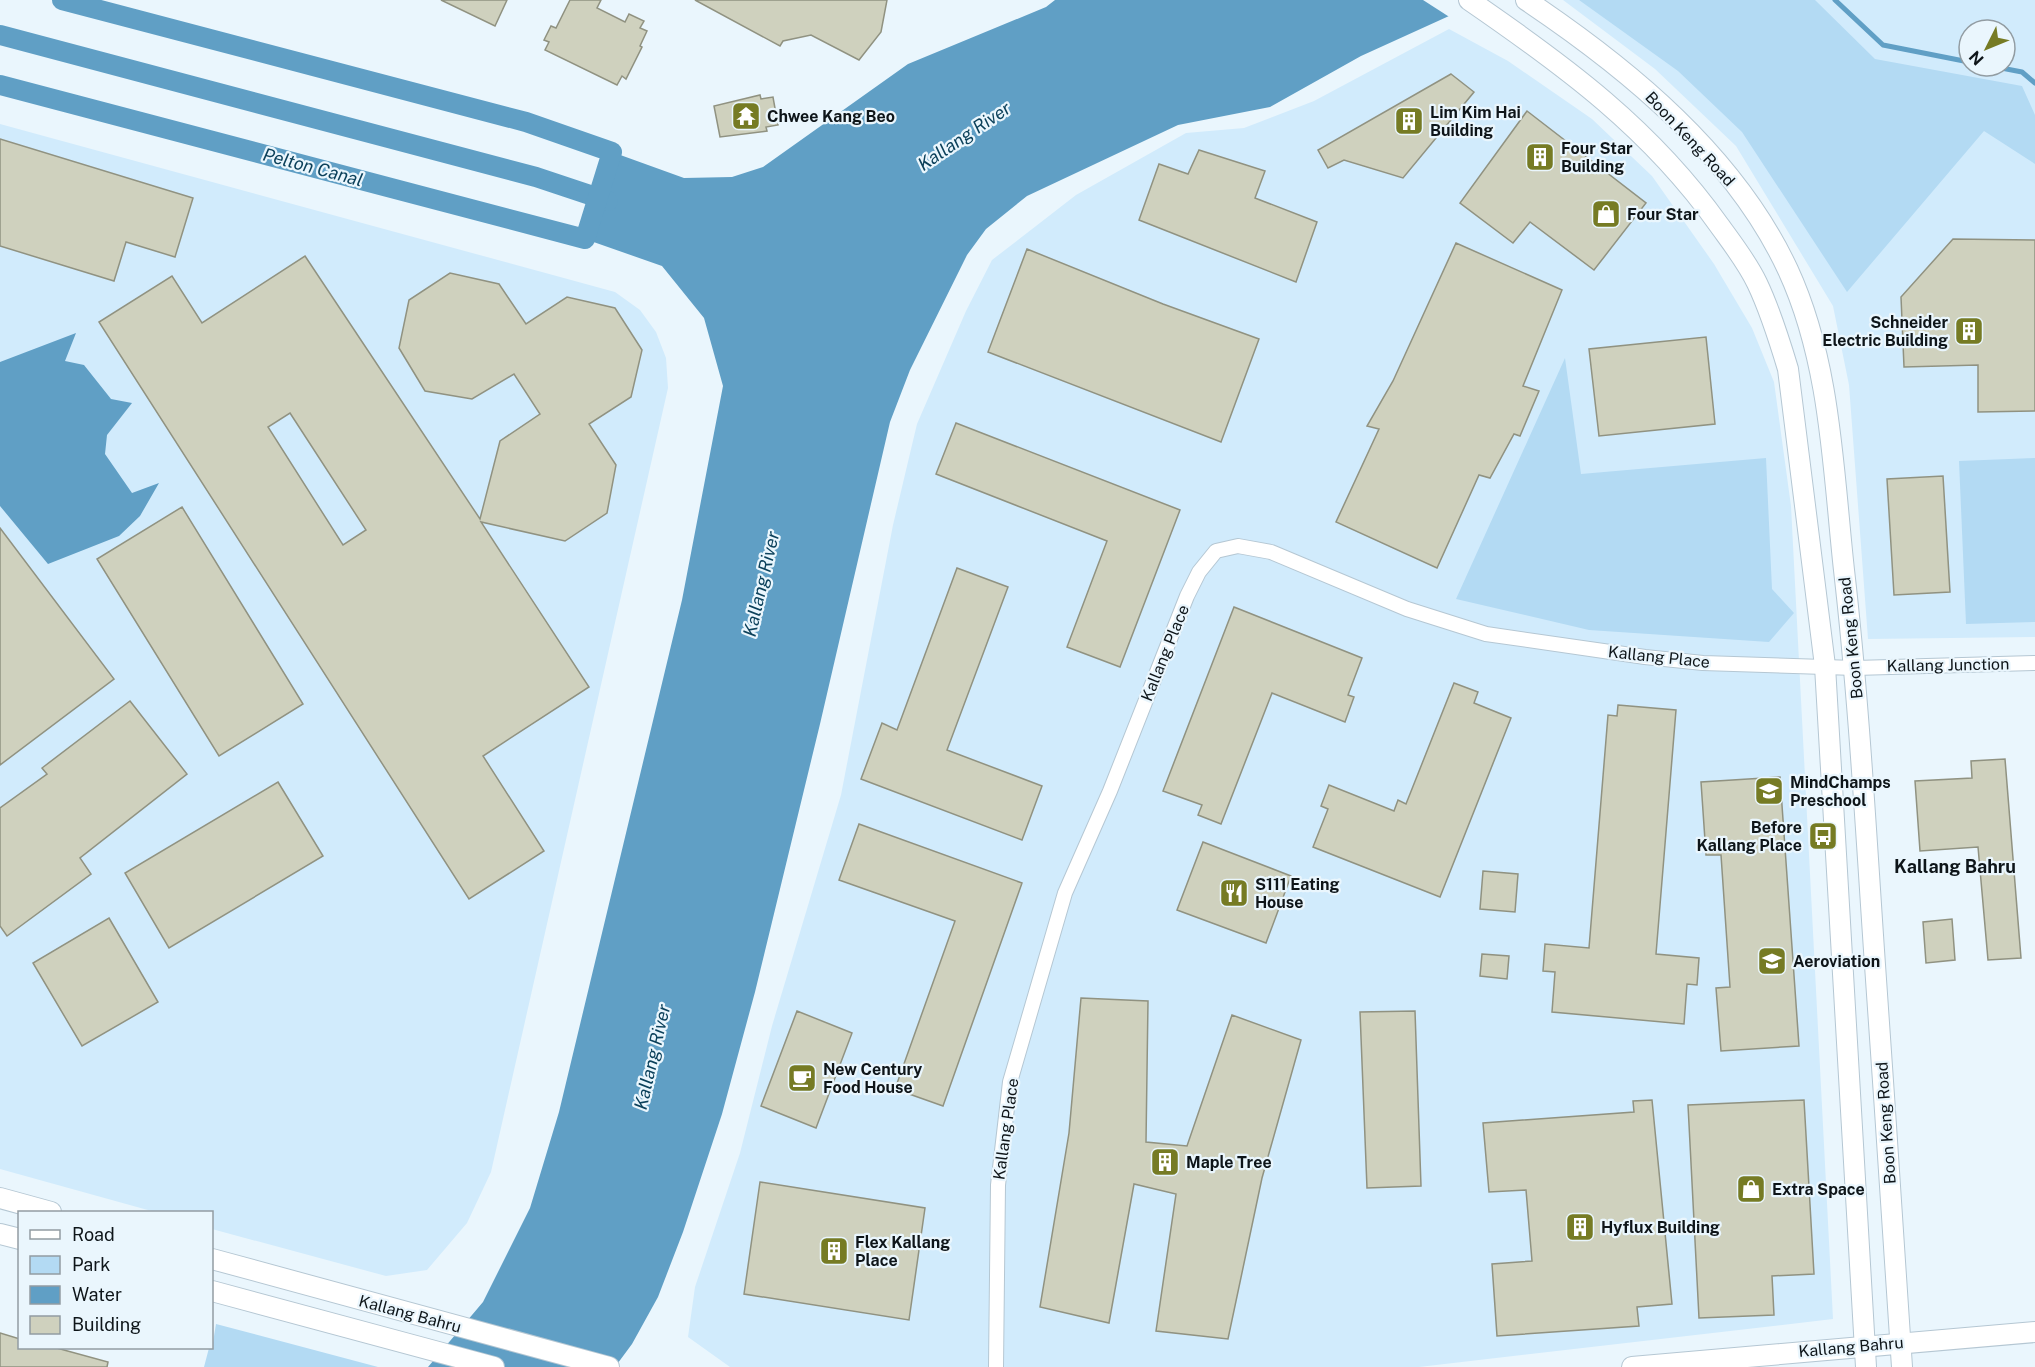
<svg xmlns="http://www.w3.org/2000/svg" width="2035" height="1367" font-family="'Public Sans',sans-serif">
	<rect width="100%" height="100%" fill="#eaf6fd"/>
	<g fill="#d1ebfc" fill-rule="evenodd">
		<path d="M1563,0H2035V637L1868,639L1849,385L1833,306L1736,146L1655,69ZM1969,30H2005V66H1969Z"/>
		<polygon points="1449,29 1508,61 1592,119 1652,176 1714,264 1752,328 1774,382 1791,506 1833,1319 1419,1367 730,1367 688,1337 695,1287 740,1153 772,1026 841,795 893,525 917,424 966,311 992,260 1076,195 1186,133 1244,128 1314,101"/>
		<polygon points="0,124 615,292 640,310 656,332 666,358 668,388 491,1172 467,1223 427,1270 386,1276 212,1229 212,1212 155,1212 0,1169"/>
	</g>
	<g fill="#b3daf3">
		<polygon points="1579,0 1815,0 1875,59 2022,86 2035,115 2035,164 1984,131 1847,292 1742,132 1678,71"/>
		<polygon points="1565,358 1581,474 1766,458 1772,589 1794,613 1769,642 1589,630 1456,599"/>
		<polygon points="2035,458 2035,622 1966,624 1959,461"/>
		<polygon points="216,1324 378,1367 204,1367 209,1348 212,1348"/>
	</g>
	<g fill="#609fc5">
		<polygon points="1055,0 1472,0 1449,16 1361,56 1270,107 1178,125 1027,196 986,229 967,255 910,370 890,422 820,724 755,992 722,1114 683,1232 658,1297 632,1344 615,1367 428,1367 483,1302 530,1208 559,1112 682,600 723,386 704,318 662,266 585,239 612,152 684,178 732,177 763,167 908,64 1046,7"/>
		<polygon points="76,333 65,361 84,365 111,399 132,403 107,435 105,454 132,493 159,483 140,516 119,536 48,564 0,506 0,362"/>
	</g>
	<polygon fill="#eaf6fd" points="1423,0 1475,0 1451,18"/>
	<g fill="none" stroke-linecap="round" stroke-linejoin="round">
		<g stroke="#609fc5" stroke-width="5">
			<polyline points="1835,0 1883,45 1969,62"/>
			<polyline points="1991,66 2022,72 2035,83"/>
		</g>
		<g stroke="#609fc5" stroke-width="20">
			<polyline points="0,35 536,177 608,201"/>
			<polyline points="0,85 585,239 612,152 526,122 62,0"/>
		</g>
	</g>
	<g fill="#cfd1be" stroke="#909281" stroke-width="1.5" fill-rule="evenodd">
		<polygon points="441,0 507,0 495,26"/>
		<polygon points="570,0 601,0 597,8 625,22 629,14 644,21 640,28 647,31 640,46 642,47 626,79 622,76 617,85 545,50 549,42 544,40 551,26 556,28"/>
		<polygon points="695,0 887,0 881,32 859,60 811,35 783,41 780,46"/>
		<polygon points="1451,74 1474,92 1403,178 1344,160 1328,168 1318,150"/>
		<polygon points="760,95 761,99 773,97 778,125 766,127 767,131 720,137 714,106"/>
		<polygon points="1527,111 1646,203 1594,270 1530,222 1513,243 1460,203"/>
		<polygon points="0,139 193,198 175,257 126,242 114,281 0,246"/>
		<polygon points="1199,150 1265,171 1255,198 1317,222 1296,282 1139,220 1159,164 1188,174"/>
		<polygon points="1953,239 2035,240 2035,411 1978,412 1978,365 1904,367 1901,297"/>
		<polygon points="1456,243 1562,290 1523,386 1539,391 1520,436 1514,434 1490,478 1479,475 1437,568 1336,522 1379,429 1367,426 1393,381"/>
		<polygon points="1027,249 1163,304 1259,339 1221,442 988,352"/>
		<path d="M305,256L480,519L500,441L540,414L514,374L472,399L425,391L399,348L409,300L450,273L499,284L526,324L567,297L615,308L642,350L631,397L589,424L616,465L607,513L565,541L481,522L589,687L483,756L544,851L469,899L99,322L172,276L202,323ZM290,413L366,530L343,545L268,427Z"/>
		<polygon points="1706,337 1715,424 1599,436 1589,349"/>
		<polygon points="956,423 1180,510 1120,667 1067,647 1107,541 936,474"/>
		<polygon points="1943,476 1950,592 1894,595 1887,479"/>
		<polygon points="182,507 303,704 219,756 97,559"/>
		<polygon points="0,528 114,679 0,765"/>
		<polygon points="957,568 1008,587 947,750 1042,786 1022,840 861,779 882,723 897,730"/>
		<polygon points="1234,607 1362,658 1348,695 1354,697 1345,722 1272,693 1221,824 1198,815 1202,805 1163,791"/>
		<polygon points="1454,683 1478,692 1474,703 1511,718 1440,897 1313,847 1328,809 1321,806 1329,785 1394,811 1398,800 1406,804"/>
		<polygon points="130,701 187,774 80,858 91,874 7,936 0,926 0,808 47,774 42,768"/>
		<polygon points="1618,705 1676,710 1656,954 1699,958 1697,985 1687,984 1684,1024 1552,1012 1555,972 1543,971 1545,944 1589,948 1608,715 1617,716"/>
		<polygon points="2005,759 2021,958 1988,960 1978,847 1920,851 1915,781 1972,778 1971,761"/>
		<polygon points="1780,777 1799,1046 1721,1051 1716,988 1730,987 1721,855 1706,855 1701,782"/>
		<polygon points="278,782 323,856 169,948 125,873"/>
		<polygon points="859,824 1022,883 943,1106 895,1089 955,921 839,880"/>
		<polygon points="1203,842 1291,876 1266,943 1177,910"/>
		<polygon points="1483,871 1518,874 1515,912 1480,909"/>
		<polygon points="109,918 158,1002 82,1046 33,963"/>
		<polygon points="1952,919 1955,960 1926,963 1923,922"/>
		<polygon points="1482,954 1509,956 1507,979 1480,976"/>
		<polygon points="1081,998 1148,1001 1146,1142 1187,1146 1232,1015 1301,1040 1262,1178 1228,1339 1156,1331 1176,1194 1134,1184 1109,1323 1040,1307 1069,1133"/>
		<polygon points="797,1011 852,1033 816,1128 761,1106"/>
		<polygon points="1415,1011 1421,1186 1367,1188 1360,1012"/>
		<polygon points="1652,1100 1672,1304 1637,1307 1639,1326 1497,1336 1492,1264 1532,1261 1526,1190 1489,1192 1483,1123 1634,1112 1633,1101"/>
		<polygon points="1804,1100 1814,1274 1772,1276 1774,1315 1699,1318 1688,1105"/>
		<polygon points="760,1182 925,1208 909,1320 744,1294"/>
		<polygon points="0,1333 20,1339 20,1347 53,1347 108,1362 107,1367 0,1367"/>
	</g>
	<g fill="none" stroke-linecap="round" stroke-linejoin="round">
		<g stroke="#b5c7d3" stroke-width="16">
			<polyline id="minor" points="996,1367 998,1185 1010,1082 1065,893 1110,791 1187,596 1199,572 1216,551 1238,546 1271,552 1407,609 1486,634 1645,657 1703,663 1855,668 2035,663"/>
		</g>
		<g stroke="#b5c7d3" stroke-width="22">
			<g id="secondary">
				<path d="M1469,0C1565,66 1651,129 1719,225C1732,243 1747,262 1757,283C1770,310 1779,339 1788,369L1825,666L1866,1367"/>
				<path d="M1526,0C1629,69 1735,156 1788,270C1831,363 1833,470 1844,570C1859,701 1866,833 1875,965C1884,1099 1894,1233 1902,1367"/>
				<polyline points="0,1198 51,1212"/>
				<polyline points="0,1234 20,1239"/>
				<polyline points="212,1259 609,1367"/>
				<polyline points="212,1291 494,1367"/>
				<polyline points="1632,1367 2035,1332"/>
			</g>
		</g>
		<use href="#minor" stroke="#fff" stroke-width="14"/>
		<use href="#secondary" stroke="#fff" stroke-width="20"/>
	</g>
	<defs>
		<g id="temple-square" transform="scale(1.5)"><rect x="-9" y="-9" width="18" height="18" rx="4" fill="#767b24" stroke="#eaf6fd"/><path d="M0-6L5-2H3V0L6.5 2.5H4V6H1.5V3h-3V6H-4V2.5H-6.5L-3 0V-2H-5Z" fill="#fff"/></g>
		<g id="building-square" transform="scale(1.5)"><rect x="-9" y="-9" width="18" height="18" rx="4" fill="#767b24" stroke="#eaf6fd"/><path d="M-4-6H4V6H1V3H-1V6H-4ZM-2.5-4.3h1.7v1.8h-1.7ZM.8-4.3h1.7v1.8H.8ZM-2.5-1h1.7V.8h-1.7ZM.8-1h1.7V.8H.8Z" fill="#fff"/></g>
		<g id="shop-square" transform="scale(1.5)"><rect x="-9" y="-9" width="18" height="18" rx="4" fill="#767b24" stroke="#eaf6fd"/><path d="M-5-2.5h2.3a2.7 3.5 0 0 1 5.4 0H5L5.5 6h-11ZM-1.5-2.5h3a1.5 2.3 0 0 0-3 0Z" fill="#fff"/></g>
		<g id="school-square" transform="scale(1.5)"><rect x="-9" y="-9" width="18" height="18" rx="4" fill="#767b24" stroke="#eaf6fd"/><path d="M0-5L7-2L0 1L-7-2ZM-4 1L0 2.5L4 1V4Q0 6-4 4Z" fill="#fff"/></g>
		<g id="bus-square" transform="scale(1.5)"><rect x="-9" y="-9" width="18" height="18" rx="4" fill="#767b24" stroke="#eaf6fd"/><path d="M-5-6H5V4H4V6H2V4H-2V6H-4V4H-5ZM-3.5-4V0h7V-4ZM-3.5 1.2v1.5H-2V1.2ZM2 1.2v1.5H3.5V1.2Z" fill="#fff"/></g>
		<g id="restaurant-square" transform="scale(1.5)"><rect x="-9" y="-9" width="18" height="18" rx="4" fill="#767b24" stroke="#eaf6fd"/><path d="M-5-6h1v4h1v-4h1v4h1v-4h1v5L-1.5 .5V6h-2V.5L-5-1ZM5-6V6H3V1.5H1.5Q1.5-4 5-6Z" fill="#fff"/></g>
		<g id="cafe-square" transform="scale(1.5)"><rect x="-9" y="-9" width="18" height="18" rx="4" fill="#767b24" stroke="#eaf6fd"/><path d="M-5.5-4.5H6V0H3Q3 3.5 0 3.5H-2.5Q-5.5 3.5-5.5 0ZM3-3.2v2h1.7v-2ZM-6 4.5H4V6H-6Z" fill="#fff"/></g>
	</defs>
	<g fill-rule="evenodd">
		<use href="#temple-square" x="746" y="116"/>
		<use href="#building-square" x="1409" y="121"/>
		<use href="#building-square" x="1540" y="157"/>
		<use href="#shop-square" x="1606" y="214"/>
		<use href="#building-square" x="1969" y="331"/>
		<use href="#school-square" x="1769" y="791"/>
		<use href="#bus-square" x="1823" y="836"/>
		<use href="#restaurant-square" x="1234" y="893"/>
		<use href="#school-square" x="1772" y="961"/>
		<use href="#cafe-square" x="802" y="1078"/>
		<use href="#building-square" x="1165" y="1162"/>
		<use href="#shop-square" x="1751" y="1189"/>
		<use href="#building-square" x="1580" y="1227"/>
		<use href="#building-square" x="834" y="1251"/>
	</g>
	<g text-anchor="middle" dominant-baseline="central" stroke-width="4.5" stroke-linejoin="round" paint-order="stroke">
		<g font-size="16" font-weight="bold" fill="#0e1519" stroke="#eaf6fd" text-anchor="start">
			<text x="1430" y="112">Lim Kim Hai<tspan x="1430" dy="18">Building</tspan></text>
			<text x="767" y="116">Chwee Kang Beo</text>
			<text x="1561" y="148">Four Star<tspan x="1561" dy="18">Building</tspan></text>
			<text x="1627" y="214">Four Star</text>
			<text x="1948" y="322" text-anchor="end">Schneider<tspan x="1948" dy="18">Electric Building</tspan></text>
			<text x="1790" y="782">MindChamps<tspan x="1790" dy="18">Preschool</tspan></text>
			<text x="1802" y="827" text-anchor="end">Before<tspan x="1802" dy="18">Kallang Place</tspan></text>
			<text x="1255" y="884">S111 Eating<tspan x="1255" dy="18">House</tspan></text>
			<text x="1793" y="961">Aeroviation</text>
			<text x="823" y="1069">New Century<tspan x="823" dy="18">Food House</tspan></text>
			<text x="1186" y="1162">Maple Tree</text>
			<text x="1772" y="1189">Extra Space</text>
			<text x="1601" y="1227">Hyflux Building</text>
			<text x="855" y="1242">Flex Kallang<tspan x="855" dy="18">Place</tspan></text>
		</g>
		<g font-size="16" fill="#0e1519" stroke="#eaf6fd">
			<text transform="translate(1690 139) rotate(47)">Boon Keng Road</text>
			<text transform="translate(1851 638) rotate(-96)">Boon Keng Road</text>
			<text transform="translate(1165 653) rotate(-68)">Kallang Place</text>
			<text transform="translate(1659 657) rotate(6)">Kallang Place</text>
			<text transform="translate(1948 665) rotate(-1)">Kallang Junction</text>
			<text transform="translate(1886 1123) rotate(-94)">Boon Keng Road</text>
			<text transform="translate(1006 1129) rotate(-82)">Kallang Place</text>
			<text transform="translate(410 1314) rotate(15)">Kallang Bahru</text>
			<text transform="translate(1851 1347) rotate(-5)">Kallang Bahru</text>
		</g>
		<g font-size="18" font-style="italic" fill="#0c415b" stroke="#eaf6fd">
			<text transform="translate(964 136) rotate(-34)">Kallang River</text>
			<text transform="translate(313 167) rotate(15)">Pelton Canal</text>
			<text transform="translate(761 584) rotate(-77)">Kallang River</text>
			<text transform="translate(652 1057) rotate(-77)">Kallang River</text>
		</g>
		<g font-size="18" font-weight="bold" fill="#0e1519" stroke="#eaf6fd">
			<text x="1955" y="866">Kallang Bahru</text>
		</g>
	</g>
	<rect x="18" y="1211" width="195" height="138" fill="#eaf6fd" stroke="#929ca2" stroke-width="1.5"/>
	<rect x="30" y="1230" width="30" height="9" fill="#ffffff" stroke="#929ca2" stroke-width="1.5"/>
	<text x="72" y="1241" font-size="18" fill="#0e1519">Road</text>
	<rect x="30" y="1256" width="30" height="18" fill="#b3daf3" stroke="#929ca2" stroke-width="1.5"/>
	<text x="72" y="1271" font-size="18" fill="#0e1519">Park</text>
	<rect x="30" y="1286" width="30" height="18" fill="#609fc5" stroke="#929ca2" stroke-width="1.5"/>
	<text x="72" y="1301" font-size="18" fill="#0e1519">Water</text>
	<rect x="30" y="1316" width="30" height="18" fill="#cfd1be" stroke="#929ca2" stroke-width="1.5"/>
	<text x="72" y="1331" font-size="18" fill="#0e1519">Building</text>
	<g transform="translate(1987 48) rotate(227)"><circle r="28" fill="#eaf6fd" stroke="#929ca2" stroke-width="1.5"/>
	<path d="M0-4.5L10 22L0 15L-10 22Z" fill="#767b24"/>
	<text y="-9" font-size="16" font-weight="bold" text-anchor="middle" fill="#0e1519">N</text>
	</g>
</svg>
